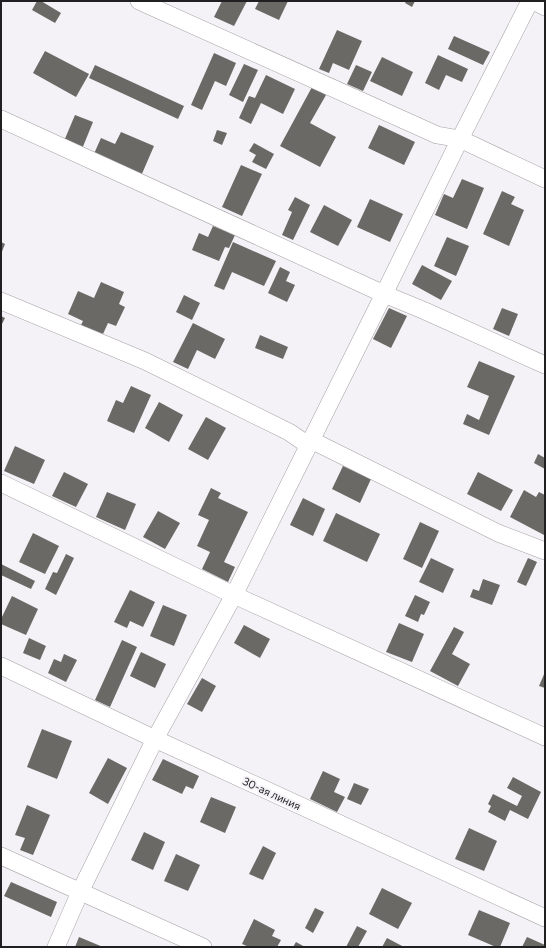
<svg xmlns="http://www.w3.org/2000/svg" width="546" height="948" font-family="Commissioner,sans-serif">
	<rect width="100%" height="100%" fill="#f4f2f6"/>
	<g fill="#6b6966">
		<polygon points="37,1 41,1 61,13 55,23 32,10"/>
		<polygon points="222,1 247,1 234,26 214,17"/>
		<polygon points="259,1 288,1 279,20 255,9"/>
		<polygon points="406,1 415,1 412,7 405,3"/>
		<polygon points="337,30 362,41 349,70 333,63 329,73 319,69"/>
		<polygon points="454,36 490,52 483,65 448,49"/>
		<polygon points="45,51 89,74 76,97 33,73"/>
		<polygon points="214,53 236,63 226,86 215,81 202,110 191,105"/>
		<polygon points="438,55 468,69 462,82 446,75 439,90 425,83"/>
		<polygon points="382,57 413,72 402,96 370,81"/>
		<polygon points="244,64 258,70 243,102 229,95"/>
		<polygon points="95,65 184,106 178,119 89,78"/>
		<polygon points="356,65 372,72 363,91 347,84"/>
		<polygon points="266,75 295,89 283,114 261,103 251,124 239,118 249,96 255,98"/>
		<polygon points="312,87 326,95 310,123 336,137 320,167 280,146"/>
		<polygon points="75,115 93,122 82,149 64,141"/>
		<polygon points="379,125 415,142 404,165 368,148"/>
		<polygon points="217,130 227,133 222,145 213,141"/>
		<polygon points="121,132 154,146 141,176 93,156 101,138 115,144"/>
		<polygon points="254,143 274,154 266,169 252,162 256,155 249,151"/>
		<polygon points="241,165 262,174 242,216 222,207"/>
		<polygon points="462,179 484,188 467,229 435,215 444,194 453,198"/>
		<polygon points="502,191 515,197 511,204 524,210 509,246 483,234"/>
		<polygon points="295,197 310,205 293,240 282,235 292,212 288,210"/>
		<polygon points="370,199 403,214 390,242 357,227"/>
		<polygon points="324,205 352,220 338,246 310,232"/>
		<polygon points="213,226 235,235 229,248 225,247 219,261 192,250 199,233 208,237"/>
		<polygon points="447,237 469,246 456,276 434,266"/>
		<polygon points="1,242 5,244 1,254"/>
		<polygon points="233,242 276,261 264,286 232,272 224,290 214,286"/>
		<polygon points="422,265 452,281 441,300 412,284"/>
		<polygon points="280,267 290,272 286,281 295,285 287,302 268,293"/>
		<polygon points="101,282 124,292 119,304 125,307 116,326 108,323 103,334 81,325 83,321 68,314 78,291 94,298"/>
		<polygon points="184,295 200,303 192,320 176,312"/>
		<polygon points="389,308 407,316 391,348 373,339"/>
		<polygon points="502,308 518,314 509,336 493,329"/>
		<polygon points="1,316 5,318 1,326"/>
		<polygon points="193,323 225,339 215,359 197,350 188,369 173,362"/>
		<polygon points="260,335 288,347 283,359 255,348"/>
		<polygon points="479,361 515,376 489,435 463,424 467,414 479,420 489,396 467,387"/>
		<polygon points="131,386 151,395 134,433 107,421 116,400 123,403"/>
		<polygon points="159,402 183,415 169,442 145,428"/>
		<polygon points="206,417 226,428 208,460 188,449"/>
		<polygon points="15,446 45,460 34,484 4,471"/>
		<polygon points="538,454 545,458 545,469 534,463"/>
		<polygon points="343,466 371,479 360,503 332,489"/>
		<polygon points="64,472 88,484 76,507 52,496"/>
		<polygon points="478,472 513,490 501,511 467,494"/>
		<polygon points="211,488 221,493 218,498 248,512 224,562 235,567 228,582 202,569 210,552 197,546 209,520 198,515"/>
		<polygon points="524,490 536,497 539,492 545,495 545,532 544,535 510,517"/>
		<polygon points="107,492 136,504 125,530 96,517"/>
		<polygon points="303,498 325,509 313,536 290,525"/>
		<polygon points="158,511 180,523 165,549 143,537"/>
		<polygon points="336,513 380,534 367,562 323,541"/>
		<polygon points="420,522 439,531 422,568 403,559"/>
		<polygon points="33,533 59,546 45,574 19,562"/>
		<polygon points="66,554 74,558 56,595 45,589 53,572 57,573"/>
		<polygon points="431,558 454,569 443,593 419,582"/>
		<polygon points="528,558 537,562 526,586 517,582"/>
		<polygon points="1,564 35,581 31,589 1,575"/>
		<polygon points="483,579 500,585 492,605 470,597 473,589 479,591"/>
		<polygon points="130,590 155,602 143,627 130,621 127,628 114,622"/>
		<polygon points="415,595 430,602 424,615 421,614 418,622 405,616"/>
		<polygon points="12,596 38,609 26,635 1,624 1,619"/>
		<polygon points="163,605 187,615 174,646 150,636"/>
		<polygon points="399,623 424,634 412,662 386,652"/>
		<polygon points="244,625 270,639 260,658 234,643"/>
		<polygon points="454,627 464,632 452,654 470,664 458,686 430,671"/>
		<polygon points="29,638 46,646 40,660 23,653"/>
		<polygon points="122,640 137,647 110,707 95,700"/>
		<polygon points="141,652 166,664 155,688 130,676"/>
		<polygon points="64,654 77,660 66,682 48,673 54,659 61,662"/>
		<polygon points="545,672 545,688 539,686"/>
		<polygon points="202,678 216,686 202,712 187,704"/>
		<polygon points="42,729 72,741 57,779 27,767"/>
		<polygon points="108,758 127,768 108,804 89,793"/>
		<polygon points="163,759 199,776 193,789 186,786 182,794 152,780"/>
		<polygon points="323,771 340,779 334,792 345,797 337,812 310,799"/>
		<polygon points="513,777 541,792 528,819 510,810 505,821 488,812 491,806 488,804 493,794 517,806 522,796 507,788"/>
		<polygon points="354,783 369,789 361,805 347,799"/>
		<polygon points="211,797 236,807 225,833 200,822"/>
		<polygon points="27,805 50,815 33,855 20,850 25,838 15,835"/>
		<polygon points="469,828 497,841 484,871 455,859"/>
		<polygon points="144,832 165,842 153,870 131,860"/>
		<polygon points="263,846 276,853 263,880 249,874"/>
		<polygon points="176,854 200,865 188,891 164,881"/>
		<polygon points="11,882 57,902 51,917 4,896"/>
		<polygon points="382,888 412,903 398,929 369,914"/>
		<polygon points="315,908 324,912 313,933 305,928"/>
		<polygon points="479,910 510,923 500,947 496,947 468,935"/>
		<polygon points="254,919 275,930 272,936 281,940 277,947 249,947 242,944"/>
		<polygon points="357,926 367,931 358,947 346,947"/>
		<polygon points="79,937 103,947 75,947"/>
		<polygon points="527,937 545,945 545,947 522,947"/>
		<polygon points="387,938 404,947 382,947"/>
		<polygon points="296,942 305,947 293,947"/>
	</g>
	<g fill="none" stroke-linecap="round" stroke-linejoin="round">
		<g stroke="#a3a2a5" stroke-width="18">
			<g id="minor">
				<polyline points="139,1 437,135 460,139 545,179"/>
				<polyline points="533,1 545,7"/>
				<polyline points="1,119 384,294 425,311 545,365"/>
				<polyline points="1,301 145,361 289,432 308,445"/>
				<polyline points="311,440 498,533 545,551"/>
				<polyline points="1,483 234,595 545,737"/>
				<polyline points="1,666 155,739 545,918"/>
				<polyline points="1,856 203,947"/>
				<polyline points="56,947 80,892 155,739 234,595 384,294 460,139 530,1"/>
			</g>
		</g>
		<use href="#minor" stroke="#fff" stroke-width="17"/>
	</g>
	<g text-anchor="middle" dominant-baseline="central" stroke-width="4" stroke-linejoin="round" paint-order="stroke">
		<g font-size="11" fill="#201f21" stroke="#f4f2f6">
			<text transform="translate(272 793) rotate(25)">30-ая линия</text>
		</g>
	</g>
	<rect width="546" height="948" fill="none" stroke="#201f21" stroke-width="4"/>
</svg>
